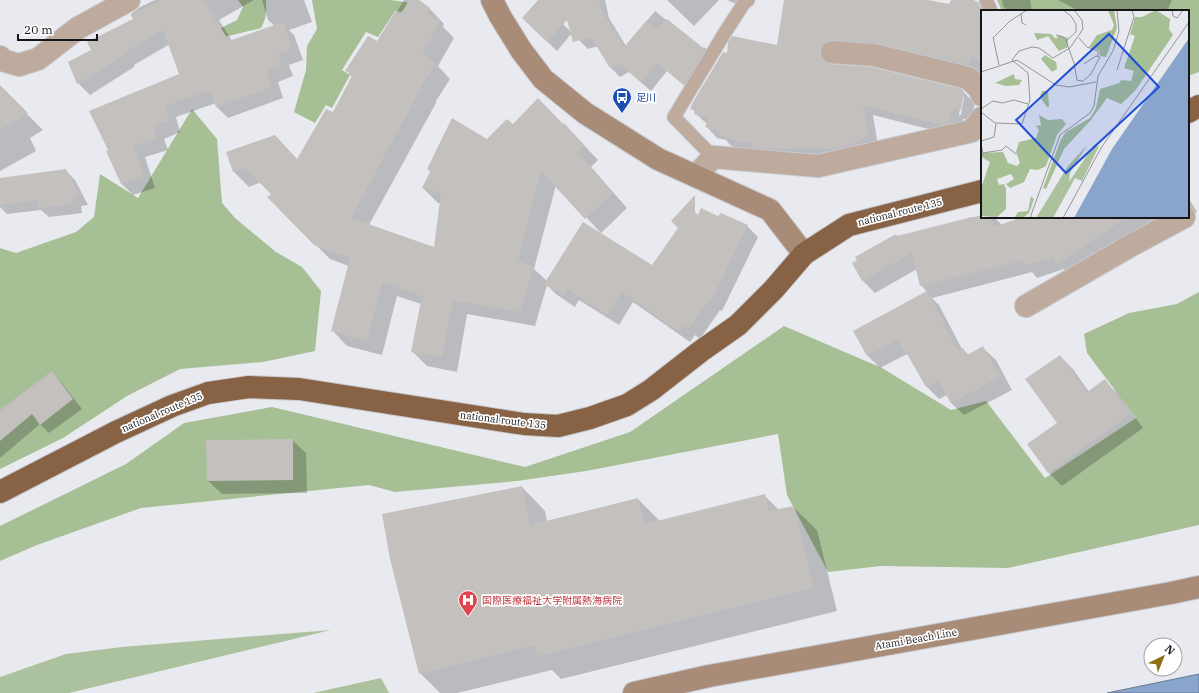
<svg xmlns="http://www.w3.org/2000/svg" width="1199" height="693" font-family="'IBM Plex Serif','Noto Sans JP',serif">
	<rect width="100%" height="100%" fill="#e9eaef"/>
	<g fill="#acc19e">
		<polygon points="331,630 69,693 0,693 0,677 66,654 122,647"/>
		<polygon points="381,678 389,693 313,693"/>
	</g>
	<g fill="#a6bf95">
		<path d="M238,0H266C266,12 267,17 261,28L216,39L221,28L237,20L243,7Z"/>
		<polygon points="312,0 391,0 411,3 401,12 395,11 378,37 366,32 342,70 350,75 332,108 326,105 315,123 294,112 306,70 307,46 317,29"/>
		<polygon points="997,0 1199,0 1199,72 1188,76 1188,11 1002,11"/>
		<polygon points="192,109 217,139 222,203 235,218 276,252 302,267 321,291 315,351 263,362 180,369 127,396 63,438 0,469 0,248 16,253 76,232 94,217 100,174 138,198"/>
		<polygon points="1199,292 1199,525 1008,568 881,566 828,572 787,495 778,434 586,471 517,481 395,492 369,485 141,508 37,545 0,561 0,526 126,464 184,423 272,407 525,467 630,432 784,326 882,368 951,410 986,401 1045,478 1136,418 1087,353 1084,334 1129,313 1177,304"/>
	</g>
	<polygon fill="#89a5cc" stroke="#667a96" points="1199,674 1199,693 1107,693"/>
	<g fill="#0003" fill-rule="evenodd">
		<polygon points="155,0 254,0 219,20 232,41 275,26 268,20 262,0 304,0 312,22 289,30 294,35 303,60 289,65 293,76 278,82 283,98 228,118 216,106 216,103 176,117 180,132 164,139 168,150 145,157 155,188 133,195 121,183 108,151 181,74 170,44 134,65 134,67 90,95 78,83 93,50 135,20 131,14 140,7"/>
		<polygon points="404,0 418,0 430,9 444,24 443,27 454,38 438,66 450,79 436,101 436,103 369,225 435,248 441,203 438,203 423,188 431,172 428,169 488,140 513,125 563,125 564,124 598,160 591,167 627,208 601,233 556,185 534,269 547,281 652,267 698,216 718,217 747,226 758,237 722,311 720,310 700,339 695,335 690,342 633,302 619,325 579,300 575,307 556,294 547,285 535,326 467,314 457,372 427,366 412,351 421,304 397,296 382,355 347,346 333,331 349,266 330,259 315,244 273,194 261,182 249,187 234,172 227,153 298,160 333,113 352,77 347,71 378,42"/>
		<polygon points="539,0 572,33 557,51 532,27"/>
		<polygon points="571,0 605,0 609,18 626,46 655,11 701,48 706,49 714,58 693,93 667,71 651,91 629,72 620,77 611,68 598,46 588,49 579,40"/>
		<polygon points="667,0 719,0 694,26"/>
		<polygon points="727,0 741,0 736,4"/>
		<path d="M785,0H923L949,5L962,0H972L978,4L985,11H982V66L980,75L832,56L830,63V65L961,90L975,103L971,120L963,119L960,134L952,135L873,115L878,146L846,160L747,151L731,146L726,140L717,138L707,127V124L695,113V112L692,108L727,54L778,46ZM962,97H964L961,115H959Z"/>
		<polygon points="1002,0 1030,0 1032,11 1008,11 1003,6"/>
		<polygon points="1058,0 1172,0 1167,11 1079,11"/>
		<polygon points="0,87 43,130 30,138 36,151 0,171"/>
		<polygon points="65,170 75,180 88,205 81,206 82,213 49,217 41,210 7,214 0,207 0,179"/>
		<polygon points="1188,197 1197,212 1150,239 1070,275 1064,269 1037,278 1032,272 932,298 939,305 962,349 969,355 983,348 996,360 1012,390 964,415 951,403 947,395 939,399 927,387 911,359 907,354 880,368 868,356 854,331 927,292 921,285 917,269 875,293 863,281 853,264 898,237 982,215 982,217 994,217 1002,225 1025,217 1188,217"/>
		<polygon points="1060,356 1073,369 1089,392 1105,381 1118,394 1143,428 1062,486 1049,473 1028,444 1058,423"/>
		<polygon points="52,373 61,382 82,409 49,433 40,424 0,458 0,412"/>
		<polygon points="292,440 306,453 307,493 222,494 208,481"/>
		<polygon points="522,487 545,511 547,522 638,499 660,521 764,495 779,510 793,507 817,530 837,611 561,679 552,670 457,693 440,693 420,673"/>
	</g>
	<g fill="#c4c0be">
		<polygon points="161,0 203,0 229,41 283,22 292,49 278,54 282,65 267,70 272,87 216,107 210,90 165,106 169,120 153,127 157,138 134,146 144,176 121,184 106,151 108,150 89,111 179,74 163,30 123,53 123,56 77,84 68,62 91,50 87,42 133,19 131,15"/>
		<polygon points="409,0 419,0 430,8 427,14 440,22 422,53 436,63 421,86 421,88 351,218 434,247 441,193 422,188 431,170 427,169 452,118 487,139 507,119 513,124 538,98 563,124 564,123 584,145 577,152 613,193 585,219 541,171 518,260 534,267 520,312 453,300 442,357 411,352 422,296 382,282 367,340 331,331 350,258 314,245 267,197 271,194 245,168 233,172 226,152 275,135 297,159 326,109 333,112 353,74 345,71 368,36 377,41 395,12 401,14"/>
		<polygon points="538,0 599,0 600,8 624,47 646,21 657,30 667,19 702,47 706,48 684,85 657,63 641,82 619,64 610,68 591,37 573,42 567,20 547,42 522,18"/>
		<polygon points="784,0 928,0 949,4 951,0 974,0 979,3 982,11 982,62 971,56 969,65 875,43 832,40 826,41 821,45 820,51 821,58 825,63 831,64 872,67 962,89 964,92 961,110 953,109 949,123 941,125 863,105 868,135 849,146 835,149 751,148 752,143 735,141 719,135 720,132 705,127 709,118 694,114 695,110 690,109 693,102 723,52 727,53 728,42 731,38 732,36 777,45"/>
		<polygon points="0,85 28,113 0,130"/>
		<polygon points="66,169 80,196 72,197 73,204 39,208 37,200 0,205 0,178"/>
		<polygon points="695,195 695,212 698,215 701,208 718,216 721,213 748,225 711,301 709,300 689,328 683,325 679,332 622,292 607,315 568,290 564,296 544,284 583,222 652,265 678,228 671,221"/>
		<polygon points="972,217 991,217 994,227 1022,217 1127,217 1057,264 1053,257 1025,266 1024,260 920,286 912,253 862,281 852,263 857,260 855,257 896,234 897,236"/>
		<polygon points="927,291 958,351 963,348 967,355 983,346 1000,377 951,403 938,381 926,387 907,354 906,355 897,340 867,356 853,331"/>
		<polygon points="1060,355 1087,392 1105,379 1130,414 1048,473 1027,444 1057,423 1025,379"/>
		<polygon points="52,371 73,399 40,425 32,414 0,441 0,410"/>
		<polygon points="293,439 293,480 207,481 206,440"/>
		<polygon points="522,486 530,525 638,498 645,524 765,494 769,511 794,506 814,588 537,656 534,645 419,674 390,559 382,514"/>
	</g>
	<g fill="none" stroke-linecap="round" stroke-linejoin="round">
		<g stroke="#c7c8cd" stroke-width="15">
			<g id="lane">
				<polyline points="986,0 991,11"/>
				<polyline points="713,157 674,117 724,34 744,3 748,0"/>
			</g>
		</g>
		<g stroke="#c7c8cd" stroke-width="24">
			<g id="street">
				<polyline points="832,52 874,55 968,78 979,88 982,95"/>
				<polyline points="0,57 2,60 19,65 38,59 78,28 129,0"/>
				<polyline points="696,176 713,157 818,166 972,131 982,118"/>
				<polyline points="1026,306 1130,246 1184,217"/>
			</g>
		</g>
		<g stroke="#c7c8cd" stroke-width="24">
			<g id="secondary">
				<polyline points="492,0 500,16 521,50 543,79 585,113 658,159 770,210 804,254"/>
				<polyline points="634,693 709,676 1171,593 1199,587"/>
			</g>
		</g>
		<g stroke="#c7c8cd" stroke-width="24">
			<g id="highway">
				<polyline points="1188,112 1199,106"/>
				<polyline points="0,492 116,432 172,406 208,393 249,387 299,389 524,424 558,426 590,418 627,405 651,390 701,351 738,325 774,289 804,254 849,225 982,191"/>
			</g>
		</g>
		<use href="#lane" stroke="#beab9e" stroke-width="13"/>
		<use href="#street" stroke="#beab9e" stroke-width="22"/>
		<use href="#secondary" stroke="#a88c78" stroke-width="22"/>
		<use href="#highway" stroke="#886245" stroke-width="22"/>
	</g>
	<defs>
		<g id="bus-pin" transform="scale(1)"><path d="M0 17L-7.5 6A9.5 9.5 0 1 1 7.5 6Z" fill="#1a4fb4" stroke="#fff"/><path d="M-5-6H5V4H4V6H2V4H-2V6H-4V4H-5ZM-3.5-4V0h7V-4ZM-3.5 1.2v1.5H-2V1.2ZM2 1.2v1.5H3.5V1.2Z" fill="#fff"/></g>
		<g id="hospital-pin" transform="scale(1)"><path d="M0 17L-7.5 6A9.5 9.5 0 1 1 7.5 6Z" fill="#e0444e" stroke="#fff"/><path d="M-5-5h3v3.5h4V-5h3V5h-3V1.5h-4V5h-3Z" fill="#fff"/></g>
	</defs>
	<g fill-rule="evenodd">
		<use href="#bus-pin" x="622" y="97"/>
		<use href="#hospital-pin" x="468" y="600"/>
	</g>
	<g text-anchor="middle" dominant-baseline="central" stroke-width="3.5" stroke-linejoin="round" paint-order="stroke">
		<g font-size="10" fill="#164399" stroke="#fff" text-anchor="start">
			<text x="636" y="97">足川</text>
		</g>
		<g font-size="10" fill="#161618" stroke="#fff">
			<text transform="translate(900 212) rotate(-14)">national route 135</text>
			<text transform="translate(162 412) rotate(-23)">national route 135</text>
			<text transform="translate(503 420) rotate(7)">national route 135</text>
			<text transform="translate(916 639) rotate(-10)">Atami Beach Line</text>
		</g>
		<g font-size="10" fill="#be3a42" stroke="#fff" text-anchor="start">
			<text x="482" y="600">国際医療福祉大学附属熱海病院</text>
		</g>
	</g>
	<g transform="translate(981 10)">
		<rect width="208" height="208" fill="#e9eaef"/>
		<path d="M106,135L89,163L88,172L113,135L118,136L101,171L94,168L72,208H55L87,156Z" fill="#acc19e"/>
		<path d="M127,0H133L136,18L125,47L119,46L118,40L108,37L116,25L131,20L133,15ZM175,0L189,9L188,19L192,25L154,81L140,94L126,88L110,110L83,139L65,179L62,178L80,129L85,122L109,108L115,98L119,79L138,73L140,70L150,71L153,61L143,58L154,26L149,24L154,7H161ZM53,23L70,24L75,29L78,25L87,28V37L78,41L67,26L56,30ZM64,45L75,52L76,59L71,62L60,49ZM33,64L34,69L41,70L38,75L25,76L14,73ZM61,81H67L68,97H66L59,87ZM58,105L67,110L81,109L85,114L76,125L65,156L57,160L49,159L43,172L29,178L25,174L33,169L30,164L16,169L18,175L23,174L25,179V199L16,207L0,206V178L9,152L2,148V143L22,142L27,153L36,156L39,153L35,142L38,132L55,128L58,120L55,116L60,115ZM50,186L53,189L48,203L43,207H34L37,202L47,201Z" fill="#a6bf95"/>
		<path d="M208,28V208H93L131,139Z" fill="#89a5cc"/>
		<path fill="none" stroke="#959599" stroke-width="1" d="M82,0L90,6L95,14V22L85,31L93,53L96,70L101,71M191,0L192,6L196,8L202,0M40,4L41,13L45,15M75,25L82,27L85,31M12,27L18,55M12,28L29,11L46,0M98,28L106,37L117,41V46M31,50L38,41L51,37L58,38L72,48L89,38L102,19L101,10L93,0M136,60L153,7L151,0M0,62L36,50L75,75L88,77L115,72M101,72L110,64L119,47L115,46L103,54M0,99L12,91L21,93L33,90L47,94M0,102L14,113L41,114L49,90L47,63L31,50M0,131L13,127L15,114M0,134L2,143L0,150M2,143L21,140L25,136L35,144M49,208L79,125L109,103L113,96L117,66L132,41L138,21L136,0M82,208L120,138L208,12"/>
		<path fill="#1d4ed8" fill-opacity="0.15" stroke="#1d4ed8" stroke-width="2" d="M128,24L178,77L85,163L35,110Z"/>
		<rect width="208" height="208" fill="none" stroke="#161618" stroke-width="2"/>
	</g>
	<g transform="translate(1163 657) rotate(43)"><circle r="19" fill="#ffffff" stroke="#a2a2a3"/>
	<path d="M0-3L7 15L0 10L-7 15Z" fill="#8e6f12"/>
	<text y="-6" font-size="11" font-weight="bold" text-anchor="middle" fill="#161618">N</text>
	</g>
	<path d="M18 34v6h79v-6" fill="none" stroke="#161618" stroke-width="2"/>
	<text x="24" y="34" font-size="12" fill="#161618" stroke="#ffffff" stroke-width="3" paint-order="stroke">20 m</text>
</svg>
